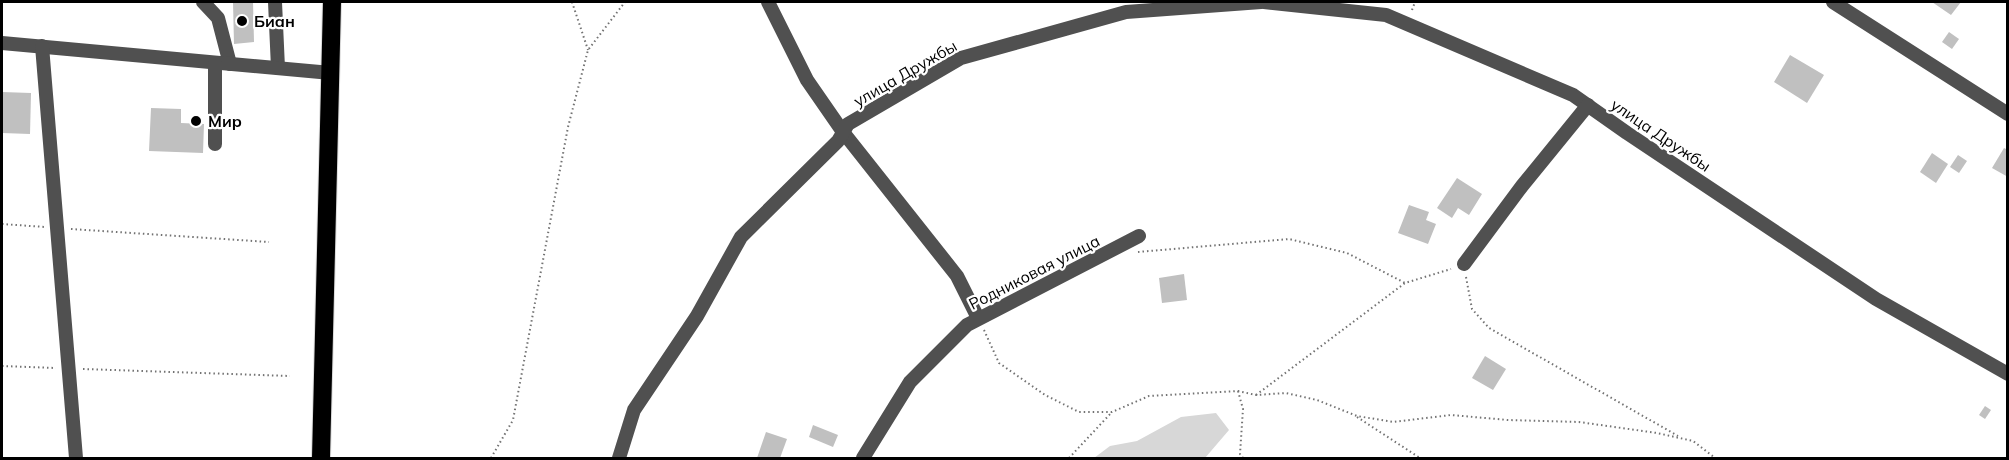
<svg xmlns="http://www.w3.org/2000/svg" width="2009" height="460" font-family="Mulish,sans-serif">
	<rect width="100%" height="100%" fill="#fff"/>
	<polygon fill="#d7d7d7" points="1216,413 1229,430 1205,458 1094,458 1110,446 1137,441 1181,417"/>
	<g fill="#c0c0c0">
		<polygon points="233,2 253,2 254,42 234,44"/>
		<polygon points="1932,2 1961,2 1951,15"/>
		<polygon points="1949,32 1959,39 1952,49 1942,42"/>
		<polygon points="1790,55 1824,75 1807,103 1774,82"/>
		<polygon points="2,92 31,93 30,134 2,133"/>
		<polygon points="151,108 181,109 181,123 204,124 203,153 149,151"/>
		<polygon points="2004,148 2008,150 2008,177 1992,168"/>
		<polygon points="1932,153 1948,164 1936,183 1920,172"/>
		<polygon points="1958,155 1967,161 1959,173 1950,167"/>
		<polygon points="1457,178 1482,194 1469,215 1458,208 1452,218 1437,208"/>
		<polygon points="1409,205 1429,212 1426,220 1436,224 1428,244 1398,233"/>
		<polygon points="1184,274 1187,300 1162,303 1159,278"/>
		<polygon points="1485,356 1506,369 1493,390 1472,378"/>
		<polygon points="1985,406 1991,410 1985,419 1979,415"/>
		<polygon points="813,425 838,435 833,447 809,437"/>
		<polygon points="766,432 787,439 780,458 757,458"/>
	</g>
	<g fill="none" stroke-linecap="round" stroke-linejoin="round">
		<g stroke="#dbdbdb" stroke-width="20">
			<polyline id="highway" points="321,458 332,2"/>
		</g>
		<g stroke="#727272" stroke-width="2" stroke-dasharray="1.5 3" stroke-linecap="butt">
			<polyline points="572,2 588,50"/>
			<polyline points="1412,10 1415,2"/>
			<polyline points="2,224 45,227"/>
			<polyline points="71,229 269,242"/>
			<polyline points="1138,252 1289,239 1347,253 1405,283"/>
			<polyline points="1466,277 1472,309 1489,328 1678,436"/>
			<polyline points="984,330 999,363 1045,395 1079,412 1112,412 1149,396 1238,391 1256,395 1286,393 1317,400 1357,416 1393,422 1451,415 1508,420 1579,422 1657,433 1693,441 1715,458"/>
			<polyline points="2,366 56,368"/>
			<polyline points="83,369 290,376"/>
			<polyline points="1238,391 1243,409 1240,454 1243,458"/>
			<polyline points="1256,395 1405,283 1451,269"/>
			<polyline points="1357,417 1420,458"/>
			<polyline points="491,458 513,420 568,127 588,50 625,2"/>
			<polyline points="1069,458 1112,412"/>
		</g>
		<g stroke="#505050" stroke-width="14">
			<polyline points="203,2 218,18 230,64"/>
			<polyline points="275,2 278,68"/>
			<polyline points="768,2 807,80 843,132 957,276 978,318"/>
			<polyline points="1264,2 1386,15 1573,95 1627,133 1876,299 2008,374"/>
			<polyline points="1833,2 2008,114"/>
			<polyline points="2,43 331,73"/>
			<polyline points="42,46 76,458"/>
			<polyline points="215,144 215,63"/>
			<polyline points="1464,264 1522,186 1588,105"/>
			<polyline points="619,458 634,410 697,316 741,237 838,141 848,124 961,58 1126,12 1261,2"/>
			<polyline points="863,458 910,382 967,325 1139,236"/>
		</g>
		<use href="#highway" stroke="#000" stroke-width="18"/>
	</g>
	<g fill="#000" stroke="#fff" stroke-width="2">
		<circle cx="242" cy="21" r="6"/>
		<circle cx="196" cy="121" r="6"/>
	</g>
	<g text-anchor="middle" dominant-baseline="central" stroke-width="4.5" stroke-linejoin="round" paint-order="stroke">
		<g font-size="16" font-weight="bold" fill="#000" stroke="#fff" text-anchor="start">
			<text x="254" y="21">Биан</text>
			<text x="208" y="121">Мир</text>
		</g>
		<g font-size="16" fill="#000" stroke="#fff">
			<text transform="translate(905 73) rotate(-30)">улица Дружбы</text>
			<text transform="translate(1661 135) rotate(34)">улица Дружбы</text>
			<text transform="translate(1034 272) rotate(-27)">Родниковая улица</text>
		</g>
	</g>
	<rect width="2009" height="460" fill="none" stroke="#000000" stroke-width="6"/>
</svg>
